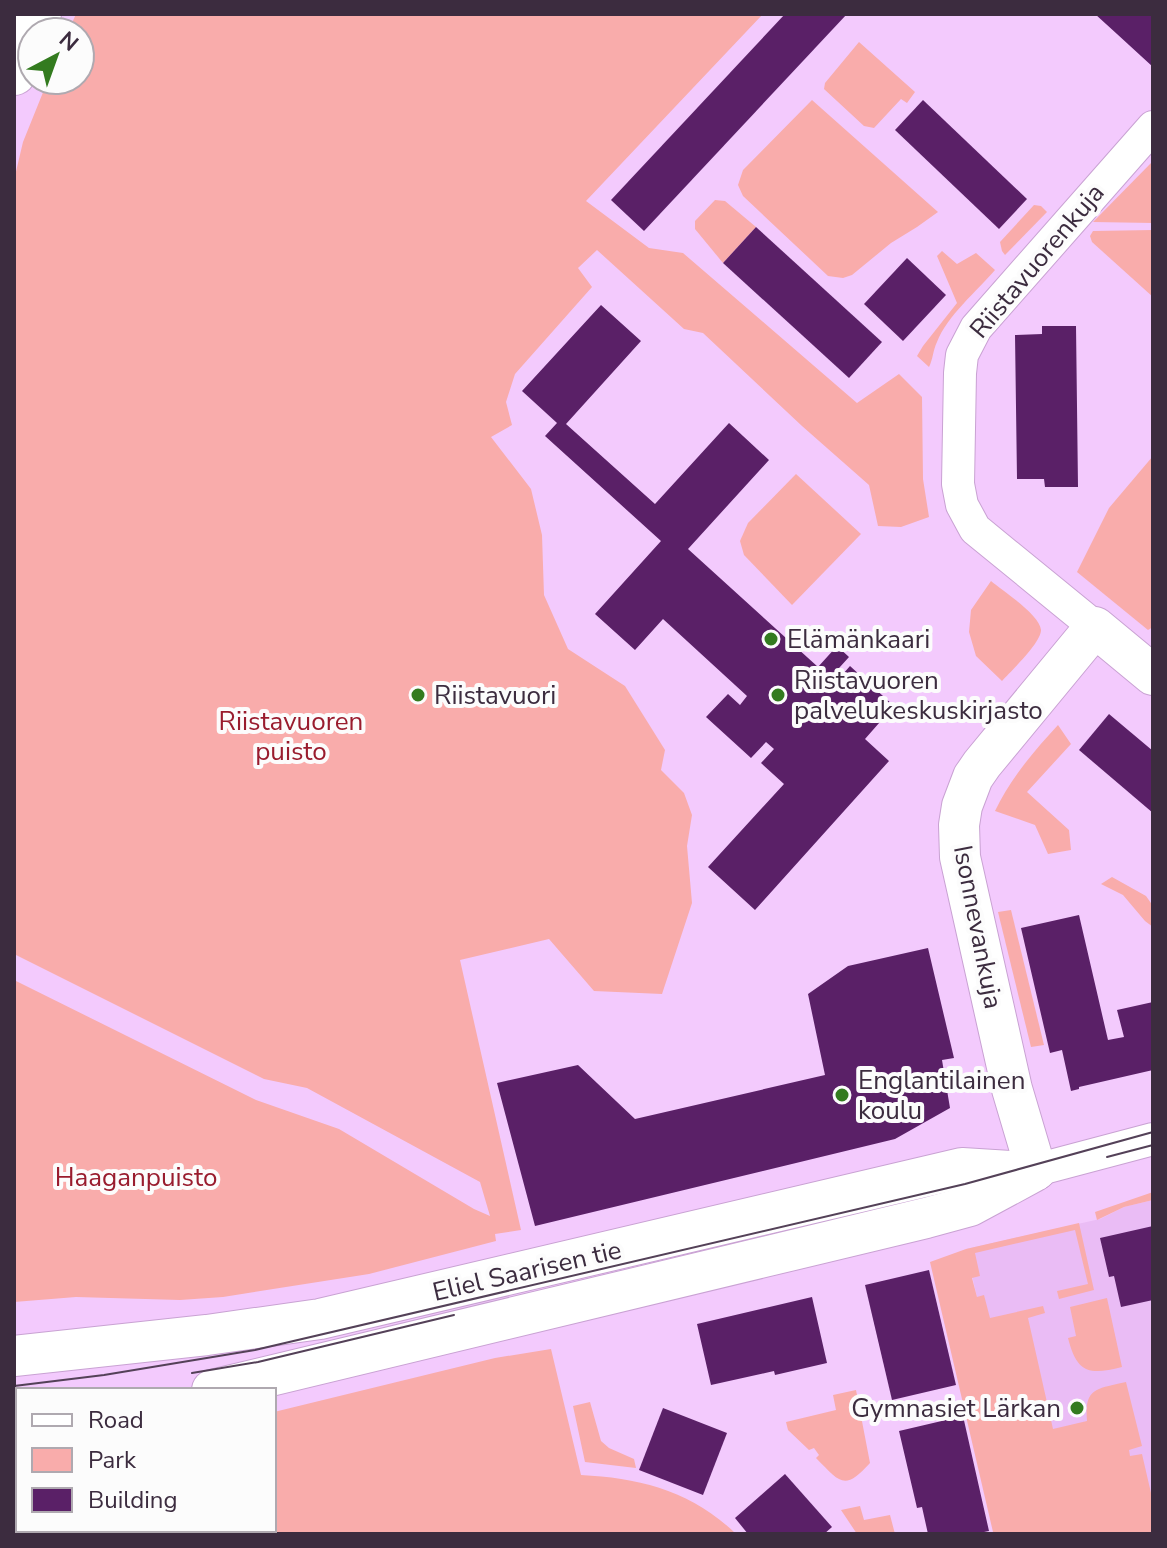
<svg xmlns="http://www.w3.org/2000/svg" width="1167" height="1548" font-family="'Nunito Sans',sans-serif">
	<rect width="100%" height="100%" fill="#f3cafd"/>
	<polygon fill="#eabcf5" points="1153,1200 1153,1493 1026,1512 966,1249 1100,1219 1124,1207"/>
	<g fill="#f9acab">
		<polygon points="76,14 763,14 586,201 649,248 683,253 857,403 899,374 922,397 923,479 929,517 901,527 878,526 869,485 802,426 703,333 684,329 597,250 578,268 592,287 515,374 506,402 512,425 491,437 531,489 542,535 544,595 568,649 625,686 665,750 661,770 684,793 692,815 687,846 692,903 662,994 594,991 549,939 460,960 521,1230 495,1234 496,1241 369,1274 223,1297 180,1300 76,1297 14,1302 14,980 256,1100 339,1129 474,1209 490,1216 480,1182 307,1088 264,1079 14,954 14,180 23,142 48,80 80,80 80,32 68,32"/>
		<polygon points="859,42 915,92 907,103 901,99 874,128 864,126 824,89 825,83"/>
		<polygon points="812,100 938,212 917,227 891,243 852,275 843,278 828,276 743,196 738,185 743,170"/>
		<polygon points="1153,161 1153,223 1093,222"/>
		<polygon points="715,200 725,201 756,227 723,263 695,229 695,221"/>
		<polygon points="1034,205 1041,206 1047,212 1005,255 1002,251 1000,242"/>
		<polygon points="1153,230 1153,297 1092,242 1090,236 1093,231"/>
		<path d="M942,251L957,264L976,253L995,270C977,291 947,316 937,342C933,350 933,359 929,367L917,356L923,346L957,303L937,256Z"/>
		<polygon points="1153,456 1153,627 1148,630 1077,572 1109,508"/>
		<polygon points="796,474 861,534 792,605 744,555 740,541 748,523"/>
		<path d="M991,581C1003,591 1040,615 1041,630C1041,643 1011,671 1002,681L976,656L969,632L971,610Z"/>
		<path d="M1058,725L1071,744L1027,792L1069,830L1071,850L1048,854L1035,825L995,811C1010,779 1034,751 1058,725Z"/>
		<polygon points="1112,877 1146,896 1153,906 1153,927 1145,921 1123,895 1101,884"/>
		<polygon points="1011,910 1044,1045 1031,1047 998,912"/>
		<polygon points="1153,1192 1153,1200 1124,1207 1097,1220 1095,1212"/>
		<path d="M1079,1223L1094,1290L1059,1299L1057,1291L1088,1284L1075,1230L975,1253L980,1276L972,1278L977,1297L984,1295L990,1318L1043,1306L1045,1313L1028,1318L1053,1429L1087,1421C1084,1387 1097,1389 1126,1382L1142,1446L1129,1450L1130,1456L1142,1454L1151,1493H1153V1534H988L993,1532L930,1262L966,1249Z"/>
		<path d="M1107,1298L1122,1367C1090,1375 1077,1374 1068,1338L1076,1336L1070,1307Z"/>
		<path d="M551,1349L581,1475C640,1478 692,1491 736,1534H14V1471L18,1470V1530H274V1412L495,1358Z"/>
		<path d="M856,1390L870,1463C844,1492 840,1482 816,1458L819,1455L814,1448L809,1450L788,1430L786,1422L836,1410L833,1395Z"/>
		<polygon points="590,1402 601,1441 609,1448 634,1459 636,1468 585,1462 573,1406"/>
		<polygon points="860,1506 864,1520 890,1515 895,1534 857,1534 841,1510"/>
	</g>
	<g fill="#5a2067">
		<polygon points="785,14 847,14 644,231 611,200"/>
		<polygon points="1095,14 1153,14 1153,67 1117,34"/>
		<polygon points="923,100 1027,199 999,229 895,130"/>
		<polygon points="756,227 882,342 849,378 723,263"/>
		<polygon points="907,258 946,295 903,341 864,304"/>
		<polygon points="601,305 641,341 566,424 655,504 729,423 769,460 688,549 818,667 837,646 849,657 830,678 835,683 850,666 894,706 865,739 889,761 755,910 708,867 784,784 761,763 774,749 766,742 751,758 706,717 728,694 740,705 747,696 663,619 635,650 595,614 661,541 545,436 557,423 522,391"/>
		<polygon points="1042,326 1076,326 1078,487 1045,487 1044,479 1017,479 1015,335 1042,334"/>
		<polygon points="1109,714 1153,751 1153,813 1079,750"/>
		<polygon points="1079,915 1108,1040 1124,1037 1117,1010 1153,1002 1153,1070 1079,1087 1079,1089 1071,1091 1062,1050 1050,1053 1021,928"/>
		<polygon points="928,948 954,1058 942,1060 950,1108 895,1139 535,1226 497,1083 578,1065 635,1119 825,1075 808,994 848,966"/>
		<polygon points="1153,1226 1153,1300 1121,1307 1114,1276 1109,1277 1100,1238"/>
		<polygon points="929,1270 956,1385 892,1400 865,1285"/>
		<polygon points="812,1297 827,1363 775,1375 774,1371 711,1385 697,1324"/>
		<polygon points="663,1408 727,1433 703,1495 639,1470"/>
		<polygon points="963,1416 989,1531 974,1534 928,1534 922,1507 917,1508 899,1431"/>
		<polygon points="785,1474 832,1527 824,1534 748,1534 735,1518"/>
	</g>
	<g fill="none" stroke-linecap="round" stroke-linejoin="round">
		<g stroke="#c9a2d3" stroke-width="34">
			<g id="minor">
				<polyline points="1095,627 975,529 962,505 958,484 960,373 962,355 976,328 1153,127"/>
				<polyline points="1036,1170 1153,1139"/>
			</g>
		</g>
		<g stroke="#c9a2d3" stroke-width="42">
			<g id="tertiary">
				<polyline points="1036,1170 1012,1089 960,857 959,825 962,806 973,777 982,764 1095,627 1153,675"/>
				<polyline points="14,1356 207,1335 320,1319 962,1168 1010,1171 1036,1170"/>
				<polyline points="212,1390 926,1218 970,1206 1033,1172"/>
				<polyline points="14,1424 18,1424"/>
			</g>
		</g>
		<g stroke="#c9a2d3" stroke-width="46">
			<polyline id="primary" points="14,73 39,14"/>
		</g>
		<use href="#minor" stroke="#fff" stroke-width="32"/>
		<use href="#tertiary" stroke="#fff" stroke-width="40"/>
		<use href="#primary" stroke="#fff" stroke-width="44"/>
		<g stroke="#544158" stroke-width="2">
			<polyline points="1107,1157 1153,1145"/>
			<polyline points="192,1373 258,1362 454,1315"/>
			<polyline points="14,1386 104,1375 255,1350 965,1184 1153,1132"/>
		</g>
	</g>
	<g fill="#337b1f" stroke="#fcfcfc" stroke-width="3">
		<circle cx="771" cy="639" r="8"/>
		<circle cx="418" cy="695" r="8"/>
		<circle cx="778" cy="695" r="8"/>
		<circle cx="842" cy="1095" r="8"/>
		<circle cx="1077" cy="1408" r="8"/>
	</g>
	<g text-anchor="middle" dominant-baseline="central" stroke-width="8" stroke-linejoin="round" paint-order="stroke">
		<g font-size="26" fill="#3c2c3f" stroke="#fcfcfc">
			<text transform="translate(1037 261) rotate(-50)">Riistavuorenkuja</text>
			<text transform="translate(978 927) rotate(79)">Isonnevankuja</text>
			<text transform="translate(527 1271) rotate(-13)">Eliel Saarisen tie</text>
		</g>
		<g font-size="26" fill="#3c2c3f" stroke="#fcfcfc" text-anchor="start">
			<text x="787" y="639">Elämänkaari</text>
			<text x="794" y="680">Riistavuoren<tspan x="794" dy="30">palvelukeskuskirjasto</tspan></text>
			<text x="434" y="695">Riistavuori</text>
			<text x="858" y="1080">Englantilainen<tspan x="858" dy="30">koulu</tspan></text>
			<text x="1061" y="1408" text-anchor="end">Gymnasiet Lärkan</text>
		</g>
		<g font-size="26" fill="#991c2e" stroke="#fcfcfc">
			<text x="291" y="721">Riistavuoren<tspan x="291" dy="30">puisto</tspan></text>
			<text x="136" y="1177">Haaganpuisto</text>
		</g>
	</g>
	<rect width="1167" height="1548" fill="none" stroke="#3c2c3f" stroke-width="32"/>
	<rect x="16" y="1388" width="260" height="144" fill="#fcfcfc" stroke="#afa9b0" stroke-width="2"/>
	<rect x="32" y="1414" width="40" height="12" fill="#ffffff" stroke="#afa9b0" stroke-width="2"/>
	<text x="88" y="1428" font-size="24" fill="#3c2c3f">Road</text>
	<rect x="32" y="1448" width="40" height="24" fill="#f9acab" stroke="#afa9b0" stroke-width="2"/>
	<text x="88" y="1468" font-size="24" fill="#3c2c3f">Park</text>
	<rect x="32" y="1488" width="40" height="24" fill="#5a2067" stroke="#afa9b0" stroke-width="2"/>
	<text x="88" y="1508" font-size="24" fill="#3c2c3f">Building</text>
	<g transform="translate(56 56) rotate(41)"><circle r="38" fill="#fcfcfc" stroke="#afa9b0" stroke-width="2"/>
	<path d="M0-6L14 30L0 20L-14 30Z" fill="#337b1f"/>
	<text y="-12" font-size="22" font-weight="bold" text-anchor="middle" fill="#3c2c3f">N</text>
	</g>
</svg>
